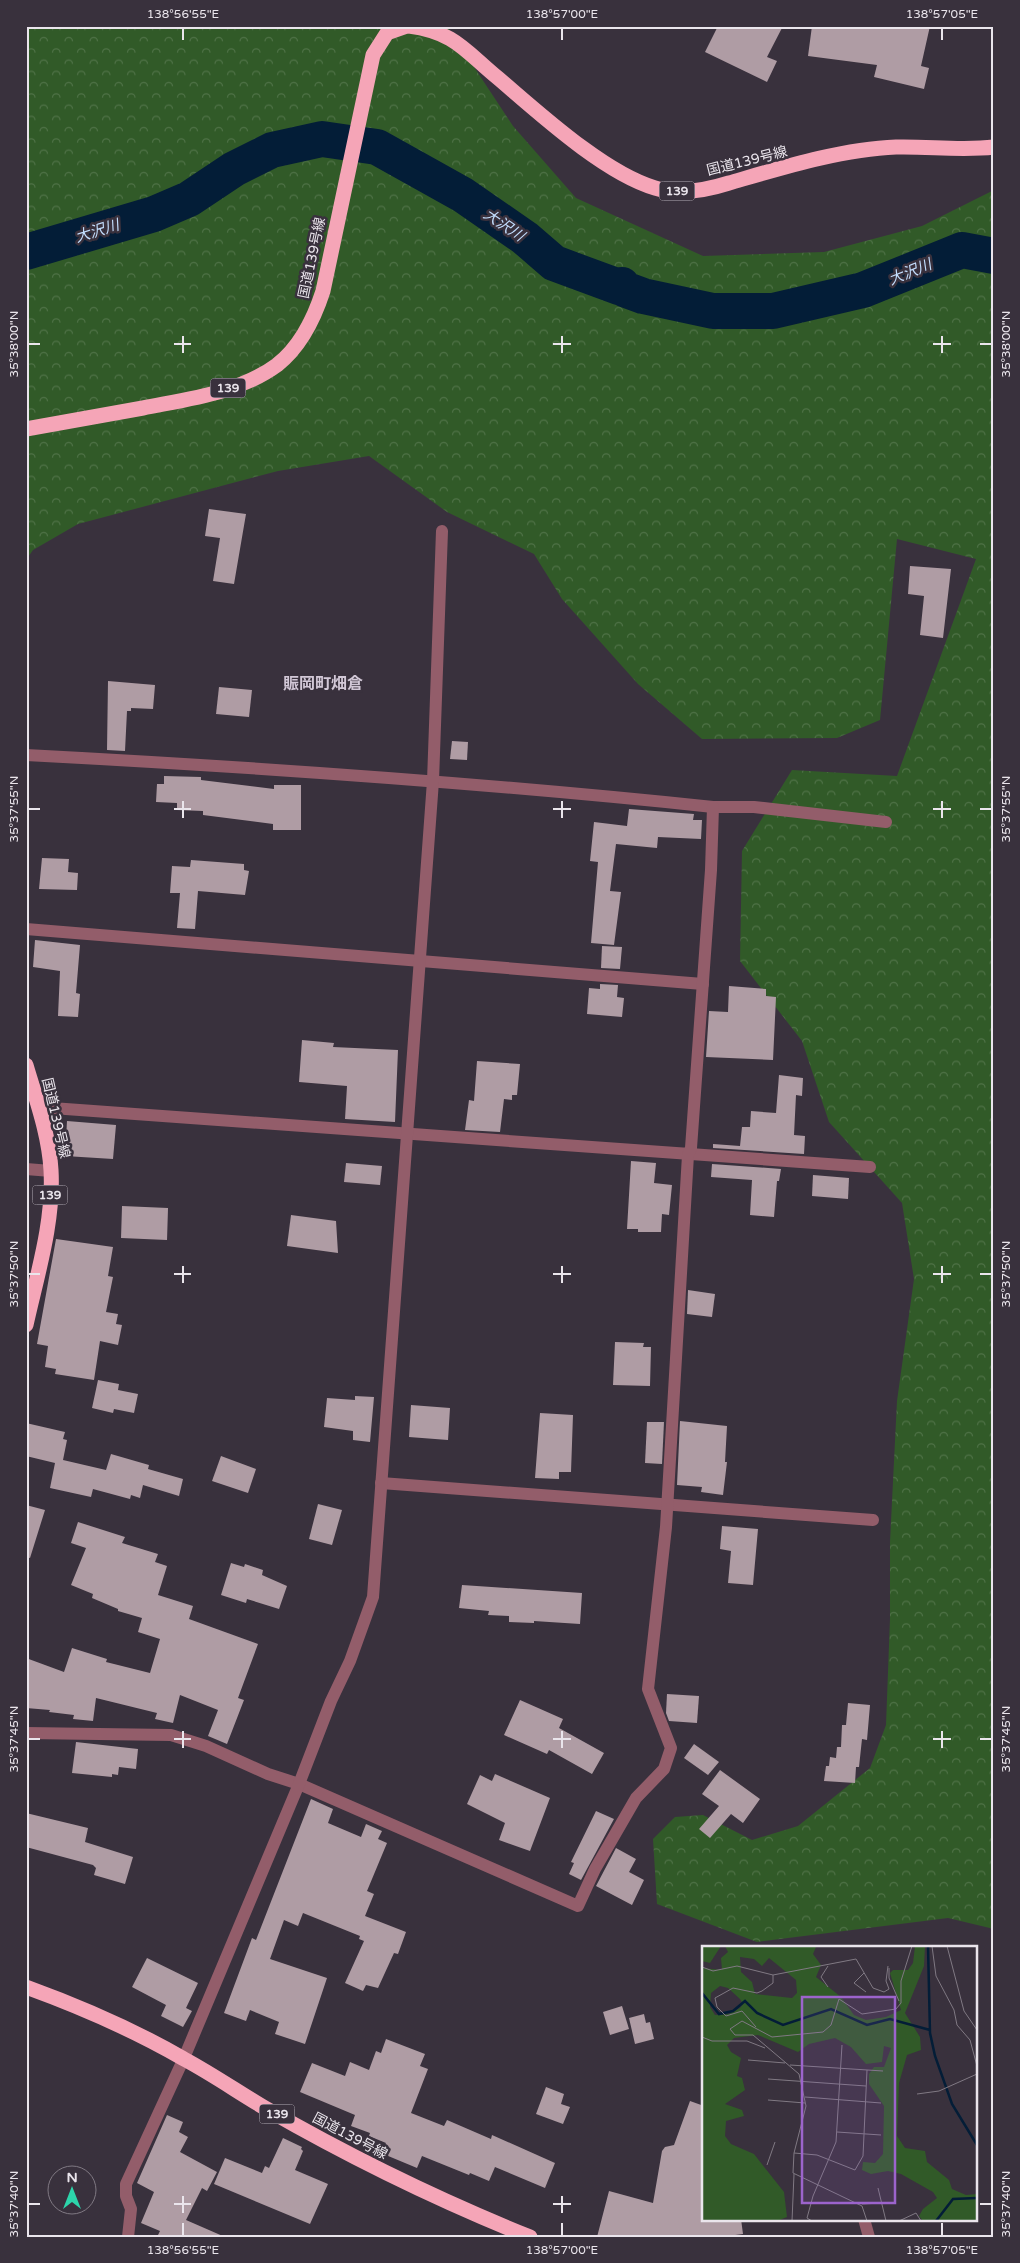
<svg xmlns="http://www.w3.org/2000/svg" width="1020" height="2263" font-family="'Varela Round','Noto Sans JP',sans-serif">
	<defs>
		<pattern id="forest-crowns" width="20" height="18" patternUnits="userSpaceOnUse" patternTransform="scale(1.25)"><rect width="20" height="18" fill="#315a28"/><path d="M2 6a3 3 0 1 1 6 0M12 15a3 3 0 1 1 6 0" fill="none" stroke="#4f7247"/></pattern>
	</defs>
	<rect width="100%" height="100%" fill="#39313d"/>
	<polygon fill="url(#forest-crowns)" points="26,26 447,26 513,126 576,198 703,256 824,252 922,226 994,190 994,1929 948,1918 757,1942 657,1904 653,1839 675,1817 703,1815 752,1840 798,1826 870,1768 886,1725 890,1619 890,1542 897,1401 914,1279 902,1203 829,1122 802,1041 740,961 742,851 792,770 897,776 976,559 897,539 880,720 837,738 702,739 638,684 562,599 534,554 447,512 369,456 278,471 78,524 33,550 26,560"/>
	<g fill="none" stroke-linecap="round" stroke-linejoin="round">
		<polyline stroke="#031d37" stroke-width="36" points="26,252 154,214 189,199 234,169 272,150 322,139 377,147 463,195 525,238 554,263 619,287 622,285 624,289 643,296 713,311 773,311 863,290 962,250 994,256"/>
	</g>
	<g fill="#af9ca4">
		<polygon points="718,26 783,26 767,57 777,61 767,82 705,52"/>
		<polygon points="812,26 930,26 921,66 929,68 924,89 874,77 877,65 808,56"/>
		<polygon points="209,509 246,514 234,584 213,581 220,538 205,536"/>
		<polygon points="910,566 951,569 943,638 920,635 924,596 908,594"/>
		<polygon points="108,681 155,685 153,709 131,708 131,711 127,711 125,751 107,750"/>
		<polygon points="219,687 252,690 249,717 216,714"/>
		<polygon points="452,741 468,742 467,760 450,759"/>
		<polygon points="164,776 201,777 201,780 274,789 274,785 301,785 301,830 273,830 273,824 203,815 203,811 177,810 177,803 156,802 157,784 164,784"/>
		<polygon points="629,809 694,814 693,820 702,820 701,839 658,837 657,848 616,844 610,891 621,892 614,945 591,943 598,862 590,861 594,822 627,826"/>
		<polygon points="42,858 69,859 68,872 78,873 77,890 39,889"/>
		<polygon points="191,860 244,864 244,870 249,871 245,895 198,891 195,929 177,928 180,893 170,893 172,866 190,867"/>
		<polygon points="35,940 80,945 76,993 80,994 78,1017 58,1016 60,971 33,967"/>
		<polygon points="602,946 622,947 620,969 601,968"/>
		<polygon points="600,984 618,985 617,997 624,998 622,1017 587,1014 589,988 600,989"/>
		<polygon points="729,986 766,989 766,996 776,997 773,1060 706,1057 709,1011 728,1012"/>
		<polygon points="302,1040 334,1043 333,1047 398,1050 395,1122 345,1119 347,1086 299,1082"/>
		<polygon points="477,1061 520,1064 517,1095 512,1095 512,1100 504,1099 500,1132 465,1130 469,1100 474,1101"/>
		<polygon points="779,1075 803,1078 802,1096 796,1095 794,1135 805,1136 804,1154 713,1148 713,1144 740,1146 742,1127 750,1127 751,1111 776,1113"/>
		<polygon points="67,1121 116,1125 113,1159 65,1156"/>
		<polygon points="631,1161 656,1163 654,1183 672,1185 669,1215 662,1214 661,1232 638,1232 638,1229 627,1229"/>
		<polygon points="346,1163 382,1166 380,1185 344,1182"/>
		<polygon points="712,1164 781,1169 779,1181 777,1181 774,1217 750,1215 752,1180 711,1177"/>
		<polygon points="813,1175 849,1178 848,1199 812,1196"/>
		<polygon points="122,1206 168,1208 167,1240 121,1238"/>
		<polygon points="291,1215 336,1221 338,1253 287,1246"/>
		<polygon points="56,1239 113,1247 108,1276 113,1277 106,1312 118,1314 116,1324 122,1325 118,1345 100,1341 94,1380 55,1374 56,1369 45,1367 48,1346 37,1344"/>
		<polygon points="688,1290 715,1294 712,1317 687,1314"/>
		<polygon points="615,1342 644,1343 643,1347 651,1347 650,1386 613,1385"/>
		<polygon points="98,1380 119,1384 118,1390 138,1394 134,1413 114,1409 113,1413 92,1408"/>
		<polygon points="355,1396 374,1397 370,1442 353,1440 353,1431 324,1427 327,1398 355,1400"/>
		<polygon points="411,1405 450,1408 448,1440 409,1437"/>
		<polygon points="540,1413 573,1415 571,1472 559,1472 559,1479 535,1478"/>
		<polygon points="680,1421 727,1426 725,1462 727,1462 723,1495 701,1492 702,1487 677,1485"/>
		<polygon points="647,1422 664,1422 662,1464 645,1463"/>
		<polygon points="26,1423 65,1432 63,1439 67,1440 63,1460 106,1470 111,1454 149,1465 148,1469 183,1479 179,1496 143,1485 140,1498 131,1495 130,1499 93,1489 91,1497 50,1488 55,1463 26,1456"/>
		<polygon points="221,1456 256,1469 248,1493 212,1481"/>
		<polygon points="318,1504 342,1510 332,1545 309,1539"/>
		<polygon points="26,1505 45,1510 30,1558 26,1557"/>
		<polygon points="78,1522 125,1537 122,1543 158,1554 155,1562 167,1566 158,1595 193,1606 189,1619 258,1644 238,1698 244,1700 227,1744 208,1736 218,1710 180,1695 173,1723 155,1719 157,1713 96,1698 93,1721 73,1719 74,1715 49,1712 50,1710 26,1708 26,1658 64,1672 72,1648 107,1659 106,1662 150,1673 160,1639 138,1632 142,1618 118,1611 118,1609 92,1598 93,1594 71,1585 86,1548 71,1543"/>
		<polygon points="722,1526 758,1529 753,1585 728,1583 731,1551 720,1549"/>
		<polygon points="231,1563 244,1567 245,1564 263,1570 262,1575 287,1586 279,1609 247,1599 246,1603 221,1595"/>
		<polygon points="462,1585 582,1593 580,1624 534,1621 534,1623 509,1622 509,1616 488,1615 489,1611 459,1608"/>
		<polygon points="667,1694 699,1696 697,1723 669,1721 666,1713"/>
		<polygon points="520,1700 563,1719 559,1728 604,1753 592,1774 549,1750 547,1754 504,1735"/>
		<polygon points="848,1703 870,1705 867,1740 862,1739 859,1767 856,1767 855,1783 824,1781 826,1766 829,1766 830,1757 836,1758 837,1747 841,1747 842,1725 846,1725"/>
		<polygon points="76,1742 138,1749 136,1769 119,1767 118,1775 112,1774 112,1777 72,1773"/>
		<polygon points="694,1744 719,1762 708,1775 684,1758"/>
		<polygon points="720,1770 760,1799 743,1823 731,1814 710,1838 699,1829 719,1806 702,1794"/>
		<polygon points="495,1774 550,1798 530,1851 499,1840 505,1823 467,1804 480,1775 492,1781"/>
		<polygon points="311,1799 333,1809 328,1823 361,1837 366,1824 382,1831 378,1839 387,1843 367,1891 374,1894 365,1916 406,1932 398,1954 394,1953 378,1988 366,1985 363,1991 345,1983 364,1941 359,1939 360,1936 303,1913 298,1926 284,1920 270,1959 327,1978 305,2044 275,2034 279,2022 250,2010 246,2021 224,2013 252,1938 256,1940"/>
		<polygon points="596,1811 614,1819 581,1880 569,1874 574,1863 571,1862"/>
		<polygon points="26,1813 88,1828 85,1842 133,1857 125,1884 94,1875 96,1868 93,1865 26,1847"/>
		<polygon points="616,1848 636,1859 629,1872 644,1880 632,1905 596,1886"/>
		<polygon points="147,1958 198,1983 186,2008 192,2011 183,2027 161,2016 166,2005 132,1987"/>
		<polygon points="622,2006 629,2029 610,2035 603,2012"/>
		<polygon points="644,2014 646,2023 650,2022 654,2039 635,2044 629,2018"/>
		<polygon points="386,2039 425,2054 420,2066 428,2069 411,2113 444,2126 447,2120 491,2139 492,2135 555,2163 545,2188 495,2167 489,2181 470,2173 469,2175 422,2156 417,2168 381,2153 386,2143 369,2136 370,2133 351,2126 355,2115 300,2092 312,2063 345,2076 350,2062 369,2070 376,2051 381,2053"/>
		<polygon points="546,2087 564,2094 561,2104 570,2107 563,2124 536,2114"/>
		<polygon points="690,2101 704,2106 704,2177 701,2177 704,2219 741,2219 743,2234 720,2237 597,2237 609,2191 653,2203 662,2151 665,2147 674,2145"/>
		<polygon points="167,2115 183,2122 179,2132 188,2137 180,2152 217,2172 207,2191 202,2188 186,2220 225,2237 157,2237 160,2231 141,2223 154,2192 137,2183"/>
		<polygon points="283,2138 302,2147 301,2149 303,2151 295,2170 328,2184 310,2224 214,2184 225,2158 262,2173 265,2166 269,2168"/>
	</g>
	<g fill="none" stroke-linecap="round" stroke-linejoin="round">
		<g stroke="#935d6a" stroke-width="12">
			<path d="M26,755C255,767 484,783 713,807H754L886,822"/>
			<polyline points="26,929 703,984"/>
			<polyline points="38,1107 870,1167"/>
			<polyline points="26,1169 51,1171"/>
			<polyline points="381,1483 873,1520"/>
			<polyline points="26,1733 171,1735 206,1746 268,1774 299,1784 578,1906 595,1869 636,1798 664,1769 671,1748 648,1689 666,1527 688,1155 691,1148 711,870 713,807"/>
			<polyline points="864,2219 869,2237"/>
			<polyline points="128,2237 131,2209 126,2196 126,2184 184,2058 299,1784 331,1701 350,1661 373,1597 433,781 442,531"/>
		</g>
		<g stroke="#f5a5b7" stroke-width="15">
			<path d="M409,26C455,32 465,51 498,78C539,113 604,173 655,188C678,195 707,190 729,183C781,168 842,149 896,147C928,146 961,151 994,147"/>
			<path d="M26,429C65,422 104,415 143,408C188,399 239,393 277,365C300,347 314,319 323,291L373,55L387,33L407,26"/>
			<path d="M26,1065C36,1099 49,1134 51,1170C54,1222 37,1275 26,1325"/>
			<path d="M26,1987C81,2007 134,2030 184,2059C212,2074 238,2092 265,2108C350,2157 438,2200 530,2237"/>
		</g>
	</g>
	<path fill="none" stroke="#eae5ec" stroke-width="2" d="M183,28V40M562,28V40M942,28V40M183,336V353M562,336V353M942,336V353M28,344H40M174,344H191M553,344H571M933,344H951M980,344H992M183,801V818M562,801V818M942,801V818M28,809H40M174,809H191M553,809H571M933,809H951M980,809H992M183,1266V1283M562,1266V1283M942,1266V1283M28,1274H40M174,1274H191M553,1274H571M933,1274H951M980,1274H992M183,1731V1748M562,1731V1748M942,1731V1748M28,1739H40M174,1739H191M553,1739H571M933,1739H951M980,1739H992M183,2196V2213M562,2196V2213M28,2204H40M174,2204H191M553,2204H571M980,2204H992M183,2223V2236M562,2223V2236M942,2223V2236"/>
	<g text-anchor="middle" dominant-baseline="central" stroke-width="5" stroke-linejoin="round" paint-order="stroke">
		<g fill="#39313d" stroke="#b5afb8" stroke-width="1">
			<rect x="659.5" y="181.5" width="35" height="19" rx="4"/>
			<rect x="210.5" y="378.5" width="35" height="19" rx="4"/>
			<rect x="32.5" y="1185.5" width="35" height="19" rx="4"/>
			<rect x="259.5" y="2104.5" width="35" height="19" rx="4"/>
		</g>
		<g font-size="12" font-weight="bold" fill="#eae5ec">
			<text x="677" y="191">139</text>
			<text x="228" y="388">139</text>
			<text x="50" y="1195">139</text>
			<text x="277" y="2114">139</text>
		</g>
		<g font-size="14" fill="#eae5ec" stroke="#39313d">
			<text transform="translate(747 161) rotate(-14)">国道139号線</text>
			<text transform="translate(312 258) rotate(-78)">国道139号線</text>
			<text transform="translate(56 1118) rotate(77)">国道139号線</text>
			<text transform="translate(350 2136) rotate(28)">国道139号線</text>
		</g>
		<g font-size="15" font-style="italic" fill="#c3defe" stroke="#39313d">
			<text transform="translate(504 225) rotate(34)">大沢川</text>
			<text transform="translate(97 231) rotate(-17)">大沢川</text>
			<text transform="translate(910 272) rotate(-22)">大沢川</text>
		</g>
		<g font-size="16" font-weight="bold" fill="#d2c8d7" stroke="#39313d">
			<text x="323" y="684">賑岡町畑倉</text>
		</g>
	</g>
	<g transform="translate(702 1946)">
		<rect width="275" height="275" fill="#39313d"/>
		<path d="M0,0H19L8,17L0,15ZM23,0H131L114,1L111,8L119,19L114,31L139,51L152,69L164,74L184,71L199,64L188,27L191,24H206L211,17L213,0H223L222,20L203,67L218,91L219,104L205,109L197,137L195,190L203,202L223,205L225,216L247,234L250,243L264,249L275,248V275H221L217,270L221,263L235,252L231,246L199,228L186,225L169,228L160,224L161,216L173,217L181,208L182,160L167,138V128L172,121H182L189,102L182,100L180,116L164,118L149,101L133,92L107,98L96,106L56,89L32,92L25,99L29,106L39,112L35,130L40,132L43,144L23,158L40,164L42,170L24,175L23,190L29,198L52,208L82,246L85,271L75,275H0V22L20,24L19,12L26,6ZM38,11L52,13L60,20L67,12L94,34L95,47L90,52L53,48L50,36L39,26ZM18,40L26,42L38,53L41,58L38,62L27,68L13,69L8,61L9,47Z" fill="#315a28" fill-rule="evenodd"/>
		<path fill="none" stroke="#031d37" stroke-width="2.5" d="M226,0L228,87L233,110L250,158L275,199M0,47L17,68L31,65L43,55L55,67L81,79L129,63L165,79L188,73L228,84M234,275L251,253L275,252"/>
		<path fill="none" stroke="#807983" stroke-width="1" d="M230,0L234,30L252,64L255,79L268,94L275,120M245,0L262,65L275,84M0,21L11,25L35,20L71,29L154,13L171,42L182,46L187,43L184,35L186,20M187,22V32L197,55M162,27L152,37L164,46M126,41L119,31L126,20M54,81L40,65L24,70L15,61L13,52L31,42L55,47L60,45L71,37V29M0,91L10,95H45L63,102M46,114L83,117M88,119L181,125M66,133L164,140M215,148L237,145L275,128M103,151L179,157M66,154L103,157M135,186L179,189M92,207L115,209L153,224L161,210L165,124M65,219L73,196M176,242L184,275M160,258L180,257M90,275L92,228M110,275L105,272L111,250L134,196L140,99M165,275L160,260L91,227L92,207L104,160L97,128L51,89H33L28,83L40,75L70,91L121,86L129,79L137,53L160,68L194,63L199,57V35L210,0M197,275L214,267L219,275"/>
		<path fill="#9c64cc" fill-opacity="0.15" stroke="#9c64cc" stroke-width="2.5" d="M100,51H193V257H100Z"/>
		<rect width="275" height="275" fill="none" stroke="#eae5ec" stroke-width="2.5"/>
	</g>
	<rect width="1020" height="2263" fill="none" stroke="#39313d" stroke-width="55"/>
	<g transform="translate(72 2190)"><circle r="24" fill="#39313d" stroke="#807983"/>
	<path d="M0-4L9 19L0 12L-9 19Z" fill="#2dd5ab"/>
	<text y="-8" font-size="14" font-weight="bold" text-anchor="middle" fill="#eae5ec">N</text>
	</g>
	<rect x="28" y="28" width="964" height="2208" fill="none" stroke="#eae5ec" stroke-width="2"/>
	<g font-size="12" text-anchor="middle" fill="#eae5ec">
		<text x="183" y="18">138°56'55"E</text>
		<text x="562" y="18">138°57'00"E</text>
		<text x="942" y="18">138°57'05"E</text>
		<text transform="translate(14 344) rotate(-90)" y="4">35°38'00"N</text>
		<text transform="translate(1006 344) rotate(-90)" y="4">35°38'00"N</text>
		<text transform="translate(14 809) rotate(-90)" y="4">35°37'55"N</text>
		<text transform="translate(1006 809) rotate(-90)" y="4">35°37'55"N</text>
		<text transform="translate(14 1274) rotate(-90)" y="4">35°37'50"N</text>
		<text transform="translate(1006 1274) rotate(-90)" y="4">35°37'50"N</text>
		<text transform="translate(14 1739) rotate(-90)" y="4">35°37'45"N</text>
		<text transform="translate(1006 1739) rotate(-90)" y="4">35°37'45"N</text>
		<text transform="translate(14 2204) rotate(-90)" y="4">35°37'40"N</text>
		<text transform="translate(1006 2204) rotate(-90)" y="4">35°37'40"N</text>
		<text x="183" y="2254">138°56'55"E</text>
		<text x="562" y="2254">138°57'00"E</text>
		<text x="942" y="2254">138°57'05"E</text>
	</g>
</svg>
